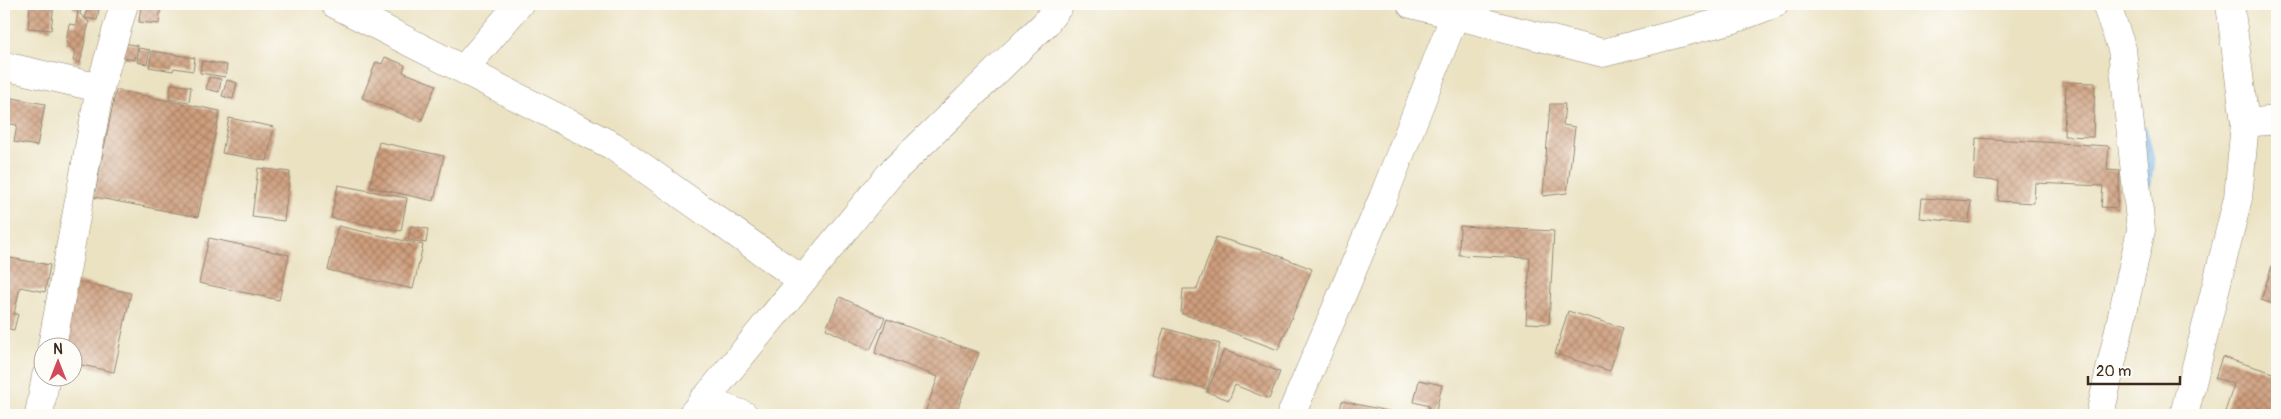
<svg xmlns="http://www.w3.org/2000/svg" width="2281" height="419" font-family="Pangolin,sans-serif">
	<defs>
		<pattern id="building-cross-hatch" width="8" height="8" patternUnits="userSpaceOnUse" patternTransform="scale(1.25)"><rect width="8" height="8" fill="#ce9e7d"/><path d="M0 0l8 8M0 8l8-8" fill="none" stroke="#a88166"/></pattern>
	</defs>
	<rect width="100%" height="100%" fill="#fdfcf7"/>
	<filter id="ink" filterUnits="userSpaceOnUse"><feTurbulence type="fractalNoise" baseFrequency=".02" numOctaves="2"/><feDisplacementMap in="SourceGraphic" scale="10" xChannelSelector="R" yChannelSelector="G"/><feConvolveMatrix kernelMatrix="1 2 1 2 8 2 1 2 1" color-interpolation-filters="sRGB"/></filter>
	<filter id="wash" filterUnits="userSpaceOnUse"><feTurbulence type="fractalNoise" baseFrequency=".0096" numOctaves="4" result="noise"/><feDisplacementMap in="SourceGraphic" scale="20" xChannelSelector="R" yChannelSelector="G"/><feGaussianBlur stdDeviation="1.12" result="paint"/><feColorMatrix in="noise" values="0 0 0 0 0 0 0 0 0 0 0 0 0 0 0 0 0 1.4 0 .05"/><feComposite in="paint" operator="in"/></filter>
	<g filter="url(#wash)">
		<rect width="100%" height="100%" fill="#ebe2c2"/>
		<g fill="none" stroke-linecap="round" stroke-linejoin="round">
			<polyline stroke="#73b3e6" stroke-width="9" points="2143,130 2150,159 2147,184"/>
		</g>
		<g id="blocks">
			<g fill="url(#building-cross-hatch)">
				<polygon points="30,4 54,4 51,30 28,28"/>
				<polygon points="73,4 82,4 80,14 89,22 80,63 73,61 75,52 66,43 69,24 76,25 78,10 73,9"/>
				<polygon points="88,4 100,4 97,20 85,18"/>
				<polygon points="141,4 161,4 159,24 139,22"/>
				<polygon points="125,43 138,46 135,60 122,58"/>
				<polygon points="139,48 150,50 147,64 137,62"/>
				<polygon points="152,51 195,58 193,71 174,68 173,71 149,67"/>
				<polygon points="385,57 405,65 403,72 436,85 421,122 362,98 376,62 382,64"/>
				<polygon points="202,61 227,65 225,77 200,73"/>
				<polygon points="209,77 221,79 219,92 206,89"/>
				<polygon points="227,80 237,83 233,99 222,96"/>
				<polygon points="2066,82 2095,83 2093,137 2064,136"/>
				<polygon points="171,84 191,87 189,102 169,99"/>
				<polygon points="116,90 220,111 198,217 94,197"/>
				<polygon points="7,97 45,104 37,146 14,142 17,125 4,123 4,106"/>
				<polygon points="1550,104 1565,104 1563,125 1575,127 1567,193 1543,196"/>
				<polygon points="229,118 274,127 267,161 222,153"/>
				<polygon points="1976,138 2109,146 2107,170 2120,171 2117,208 2101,207 2103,186 2035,183 2034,203 1998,201 1999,181 1974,179"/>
				<polygon points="379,142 444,156 434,201 370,187"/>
				<polygon points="258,168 290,172 284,221 252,217"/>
				<polygon points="338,185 407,198 401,231 331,218"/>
				<polygon points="1922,198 1971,201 1969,223 1920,218"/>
				<polygon points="338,226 423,245 413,289 328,270"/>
				<polygon points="411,226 428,229 426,243 408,240"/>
				<polygon points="1460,226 1554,231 1549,324 1526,323 1530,258 1459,255"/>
				<polygon points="1216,237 1272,253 1312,269 1278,350 1181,313 1183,289 1197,289"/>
				<polygon points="209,238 289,255 279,300 199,283"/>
				<polygon points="4,257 50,265 45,292 20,287 14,314 18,314 14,330 5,328 7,322 4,321"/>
				<polygon points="2272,266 2277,268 2277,305 2261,300"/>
				<polygon points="76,281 131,293 114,372 72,363 72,346 62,346"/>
				<polygon points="840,297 885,318 870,350 826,329"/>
				<polygon points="1568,311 1623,328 1610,371 1555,354"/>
				<polygon points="887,319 979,353 955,415 924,415 938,377 875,353"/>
				<polygon points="1164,328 1220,344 1207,389 1151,374"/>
				<polygon points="1224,350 1280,372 1269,399 1235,385 1229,400 1207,392"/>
				<polygon points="2222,357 2277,374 2277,415 2236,415 2225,412 2234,384 2215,378"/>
				<polygon points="1419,380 1442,385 1435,415 1427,415 1429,406 1414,402"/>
				<polygon points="1342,401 1402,414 1402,415 1339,415"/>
			</g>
		</g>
	</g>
	<g filter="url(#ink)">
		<use href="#blocks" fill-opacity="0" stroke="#938670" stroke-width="1"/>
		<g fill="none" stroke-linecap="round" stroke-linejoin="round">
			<g stroke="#938670" stroke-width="29">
				<g id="minor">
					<polyline points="335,4 613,146 802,280"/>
					<polyline points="4,66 100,88"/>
					<polyline points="464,69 519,4"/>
					<polyline points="2245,123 2277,120"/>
					<polyline points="52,346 100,88 124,4"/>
					<polyline points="703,400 744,415"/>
					<polyline points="39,415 46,376"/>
					<polyline points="1291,415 1383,198 1455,15"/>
					<polyline points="2100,415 2141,230 2122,49 2106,4"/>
					<polyline points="2184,415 2238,198 2245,123 2230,4"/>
				</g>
			</g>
			<g stroke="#938670" stroke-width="29">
				<g id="tertiary">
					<polyline points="1411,4 1603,53 1734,19 1774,4"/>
					<polyline points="692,415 891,173 1045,24 1060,4"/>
				</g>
			</g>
			<use href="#minor" stroke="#fff" stroke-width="28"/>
			<use href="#tertiary" stroke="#fff" stroke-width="28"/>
		</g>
	</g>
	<rect width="2281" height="419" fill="none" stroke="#fdfcf7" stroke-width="20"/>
	<g transform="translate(58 362)"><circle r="24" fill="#fdfcf7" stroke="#afa8a0"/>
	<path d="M0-4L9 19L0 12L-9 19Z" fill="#d1495b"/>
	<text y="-8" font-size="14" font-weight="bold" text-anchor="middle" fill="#3b2a1e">N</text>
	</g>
	<path d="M2088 376v8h92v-8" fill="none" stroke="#3b2a1e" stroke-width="2.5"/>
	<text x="2096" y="376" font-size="15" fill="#3b2a1e" stroke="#fdfcf7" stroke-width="4" paint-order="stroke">20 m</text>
</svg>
